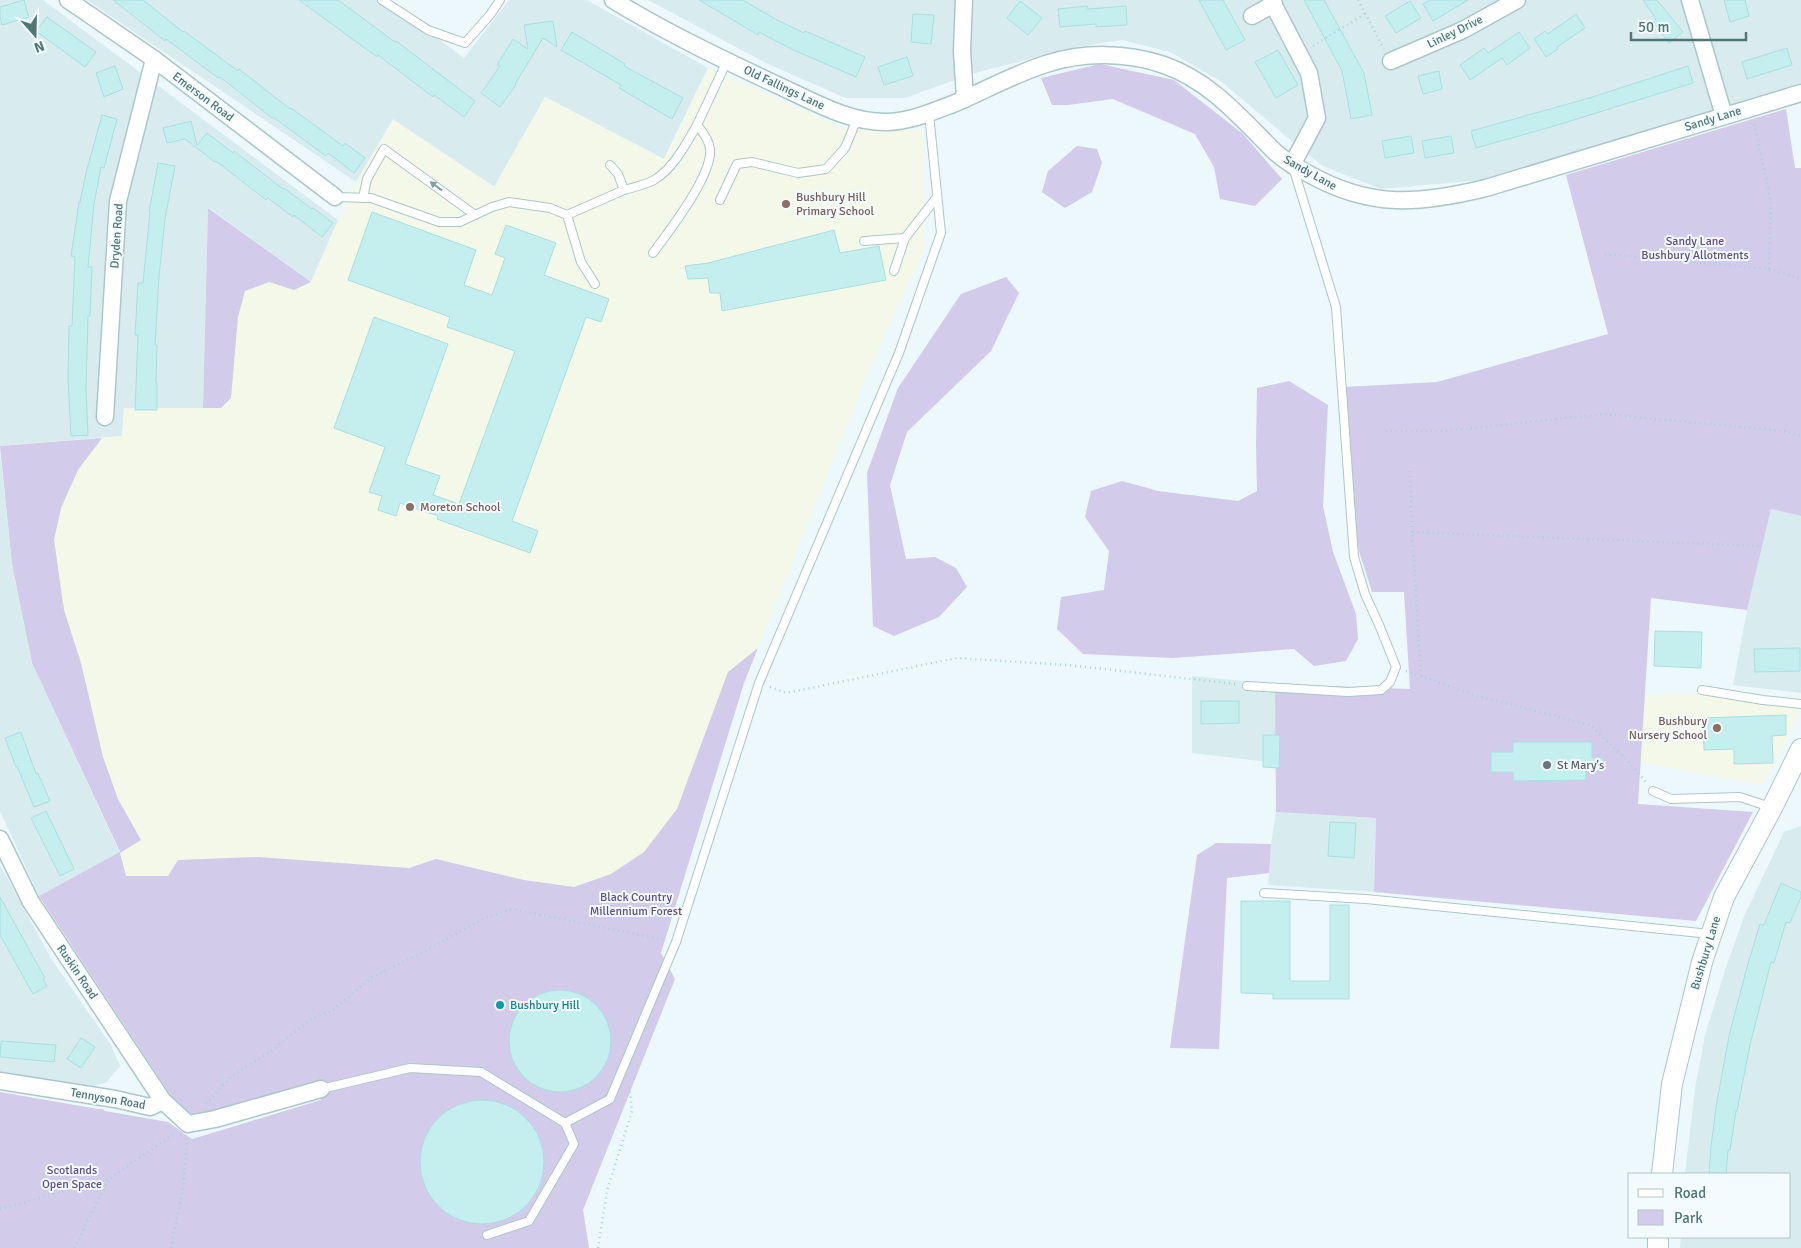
<svg xmlns="http://www.w3.org/2000/svg" width="1801" height="1248" font-family="Signika,sans-serif">
	<rect width="100%" height="100%" fill="#ecf8fc"/>
	<g fill="#d8ecf0">
		<polygon points="0,0 43,0 338,220 311,282 209,208 203,408 124,408 122,436 0,446"/>
		<polygon points="87,0 387,0 464,58 509,0 587,0 708,68 664,159 545,97 495,187 393,120 356,182"/>
		<polygon points="648,0 1801,0 1801,84 1482,180 1381,189 1323,166 1301,149 1222,82 1170,52 1122,40 1072,48 975,73 905,98 845,98 764,62"/>
		<polygon points="0,450 12,564 32,663 120,853 39,896 0,811"/>
		<polygon points="1771,509 1801,516 1801,693 1733,685 1747,610"/>
		<polygon points="1192,676 1275,684 1277,763 1192,753"/>
		<polygon points="1276,812 1376,818 1374,892 1268,885 1271,844"/>
		<polygon points="1801,826 1801,1248 1680,1248 1681,1237 1790,1237 1790,1174 1685,1174 1695,1088 1705,1035 1727,964 1745,914 1784,832"/>
		<polygon points="0,865 52,960 111,1045 120,1066 106,1083 86,1087 0,1074"/>
	</g>
	<g fill="#f4f8e8">
		<polygon points="708,68 846,130 923,131 924,249 869,370 744,683 661,953 168,876 126,876 120,853 32,663 12,564 0,446 122,436 124,408 203,408 208,208 311,282 356,182 393,119 494,187 545,97 664,159"/>
		<polygon points="1707,693 1800,710 1784,746 1765,780 1761,784 1757,784 1640,762 1644,695"/>
	</g>
	<g fill="#d2cbe9">
		<polygon points="1100,64 1174,80 1243,134 1282,179 1255,206 1220,199 1214,167 1195,134 1113,99 1068,105 1052,105 1041,78"/>
		<polygon points="1786,109 1795,168 1801,168 1801,516 1771,509 1747,610 1651,598 1638,804 1753,812 1696,921 1374,892 1376,818 1276,812 1275,684 1410,689 1404,592 1372,592 1359,551 1353,508 1345,387 1437,382 1608,334 1566,175"/>
		<polygon points="1077,146 1097,149 1102,163 1092,192 1065,208 1042,192 1048,171"/>
		<polygon points="208,208 311,282 294,290 269,282 245,291 238,317 231,398 221,408 203,408"/>
		<polygon points="1006,277 1019,293 991,351 907,432 890,485 906,559 935,557 956,568 967,587 939,617 894,636 873,626 867,473 898,388 961,294"/>
		<polygon points="1289,381 1328,405 1323,506 1333,552 1356,614 1358,639 1346,661 1314,666 1294,649 1173,658 1083,654 1057,629 1061,597 1104,590 1109,551 1085,517 1091,491 1122,481 1158,491 1238,501 1257,491 1256,445 1257,388"/>
		<polygon points="102,438 78,470 61,508 54,540 64,610 81,663 103,757 118,799 141,840 120,853 126,876 168,876 178,860 258,857 409,868 436,859 524,880 574,887 611,874 644,852 677,809 728,672 758,648 744,683 661,953 675,979 583,1210 589,1248 0,1248 0,1092 98,1109 103,1109 105,1111 168,1122 192,1139 321,1100 319,1083 187,1120 39,896 120,852 32,663 12,564 0,446"/>
		<polygon points="1216,843 1271,844 1269,873 1227,878 1219,1049 1170,1048 1197,855"/>
	</g>
	<g fill="#c5eeef" stroke="#a7e0e1">
		<polygon points="24,0 29,17 2,25 0,17 0,7"/>
		<polygon points="113,0 143,0 183,32 184,31 238,71 239,69 290,109 291,108 343,146 345,143 365,158 354,173 328,153 326,156 273,117 272,118 220,77 218,78 166,39 165,41"/>
		<polygon points="299,0 338,0 395,42 396,41 475,101 464,117 434,95 433,97 378,55 377,57"/>
		<polygon points="699,0 743,0 775,19 804,33 805,31 865,57 856,77 791,49 759,32 758,35"/>
		<polygon points="1199,0 1223,0 1245,40 1226,50"/>
		<polygon points="1304,0 1324,0 1364,73 1372,115 1351,119 1342,71"/>
		<polygon points="1430,0 1468,0 1433,21 1423,4"/>
		<polygon points="1643,0 1657,0 1683,32 1669,43 1653,22 1656,19"/>
		<polygon points="1724,0 1745,0 1749,16 1730,22"/>
		<polygon points="1020,1 1042,18 1028,35 1007,18"/>
		<polygon points="1410,1 1421,18 1396,33 1385,16"/>
		<polygon points="1087,6 1088,9 1126,6 1127,25 1096,27 1096,24 1060,27 1058,9"/>
		<polygon points="913,14 934,15 931,44 911,42"/>
		<polygon points="1576,14 1585,28 1557,47 1558,49 1546,57 1534,39 1545,31 1548,34"/>
		<polygon points="47,17 96,52 85,67 36,31"/>
		<polygon points="553,21 557,47 543,38 515,84 516,85 500,107 481,93 500,66 497,65 513,39 528,49 524,25"/>
		<polygon points="572,32 625,64 624,66 683,98 672,119 619,88 621,85 561,50"/>
		<polygon points="1519,32 1530,48 1507,65 1502,58 1470,80 1460,65 1484,48 1488,53"/>
		<polygon points="1787,48 1792,65 1747,79 1742,62"/>
		<polygon points="1278,50 1298,85 1276,98 1255,62"/>
		<polygon points="907,57 913,76 884,85 878,67"/>
		<polygon points="115,66 123,89 104,97 96,73"/>
		<polygon points="1688,66 1693,83 1551,127 1476,148 1471,131 1586,99"/>
		<polygon points="1439,71 1442,89 1423,94 1418,76"/>
		<polygon points="102,115 117,119 104,168 101,167 94,204 88,267 92,267 90,316 88,316 86,390 88,435 71,436 68,378 69,326 72,326 75,257 71,256 79,202 80,202 86,173"/>
		<polygon points="191,121 197,145 207,133 233,153 234,151 283,189 284,188 312,209 313,208 333,223 322,237 294,215 293,217 268,198 266,200 216,161 215,162 185,139 167,143 163,128"/>
		<polygon points="1411,136 1414,153 1385,158 1382,141"/>
		<polygon points="1451,136 1454,153 1425,158 1422,141"/>
		<polygon points="158,163 175,166 165,219 159,277 155,345 157,345 156,383 157,383 157,410 135,410 138,335 135,335 138,283 143,283 150,212 149,212"/>
		<polygon points="372,212 476,250 464,285 492,295 505,258 495,254 506,225 556,243 544,275 609,299 601,322 586,317 512,521 538,531 530,553 437,519 438,516 400,503 396,516 378,510 382,496 369,492 385,447 334,428 374,317 448,344 405,464 440,476 433,495 459,504 515,351 447,327 450,317 348,280"/>
		<polygon points="834,230 840,253 879,246 886,280 722,311 720,293 710,293 708,278 688,279 685,266 708,263"/>
		<polygon points="1655,631 1702,632 1701,668 1654,666"/>
		<polygon points="1800,648 1800,671 1755,672 1754,649"/>
		<polygon points="1201,701 1239,701 1239,723 1201,724"/>
		<polygon points="1786,715 1786,735 1772,736 1773,763 1734,764 1734,749 1704,750 1703,718"/>
		<polygon points="21,732 36,774 38,773 50,801 34,807 17,766 16,767 5,738"/>
		<polygon points="1263,735 1280,735 1279,768 1263,767"/>
		<polygon points="1513,742 1592,742 1592,758 1603,758 1603,771 1586,771 1586,780 1513,781 1513,772 1491,772 1491,752 1513,752"/>
		<polygon points="46,811 74,869 60,876 31,818"/>
		<polygon points="1330,822 1356,823 1354,858 1328,856"/>
		<polygon points="1781,883 1801,892 1801,897 1790,923 1786,922 1774,963 1771,962 1750,1045 1737,1111 1736,1111 1730,1150 1728,1150 1726,1174 1709,1174 1711,1147 1716,1107 1729,1036 1747,967 1760,924 1764,925"/>
		<polygon points="0,897 45,978 43,979 47,986 33,994 0,935"/>
		<polygon points="1241,901 1290,901 1290,981 1330,981 1330,905 1349,905 1349,999 1273,999 1273,994 1241,993"/>
		<circle cx="560" cy="1041" r="51"/>
		<polygon points="81,1038 95,1047 81,1068 67,1059"/>
		<polygon points="1,1041 56,1045 54,1062 0,1057"/>
		<circle cx="482" cy="1162" r="62"/>
	</g>
	<g fill="none" stroke-linecap="round" stroke-linejoin="round">
		<g stroke="#acc7c9" stroke-width="10">
			<g id="service">
				<polyline points="382,0 428,30 465,43 490,15 500,0"/>
				<path d="M624,190C634,187 645,185 654,180C673,169 686,144 697,125"/>
				<polyline points="335,197 371,198 439,222 460,222 492,207 509,202 550,208 567,215 581,262 595,284"/>
				<polyline points="363,198 367,179 384,149 475,215"/>
				<polyline points="720,200 737,164 752,162 798,173 826,169 845,148 857,119"/>
				<polyline points="567,215 624,190 618,174 610,165"/>
				<polyline points="864,241 905,238"/>
				<path d="M653,253C669,231 713,175 710,149C709,140 703,132 697,125L727,61"/>
				<polyline points="894,271 905,238 937,197"/>
				<polyline points="1247,686 1348,692 1381,690 1390,682 1396,667 1380,627 1365,594 1354,557 1336,307 1293,167"/>
				<polyline points="1702,690 1763,700 1801,704"/>
				<polyline points="1653,791 1671,799 1740,797 1770,807"/>
				<polyline points="1264,893 1366,899 1710,934"/>
				<polyline points="321,1089 410,1068 481,1072 565,1123 574,1144 529,1221 487,1235"/>
				<polyline points="565,1123 610,1099 676,942 759,683 899,353 941,233 929,114"/>
			</g>
		</g>
		<g stroke="#acc7c9" stroke-width="19">
			<g id="minor">
				<polyline points="68,0 154,59 335,197"/>
				<path d="M613,0C665,32 720,58 775,84C811,100 848,123 888,122C911,121 932,112 953,104C984,91 1014,74 1046,64C1083,52 1127,52 1164,65C1210,81 1240,117 1273,150C1283,160 1296,167 1309,174C1371,209 1420,204 1486,188L1801,93"/>
				<polyline points="964,0 962,51 965,99"/>
				<polyline points="1271,0 1309,73 1317,118 1292,165"/>
				<polyline points="1690,0 1724,116"/>
				<polyline points="1252,16 1274,4"/>
				<polyline points="1391,61 1463,30 1517,0"/>
				<polyline points="105,417 118,201 154,59"/>
				<polyline points="0,839 31,902 163,1101 188,1124 215,1119 321,1089"/>
				<polyline points="0,1081 115,1099 150,1107 163,1101"/>
			</g>
		</g>
		<g stroke="#acc7c9" stroke-width="22">
			<g id="tertiary">
				<polyline points="1662,1174 1672,1084 1702,962 1724,897 1772,808 1801,749"/>
				<polyline points="1658,1248 1658,1237"/>
			</g>
		</g>
		<g stroke="#a8d4d5" stroke-width="2.5" stroke-dasharray="1 4" stroke-linecap="butt">
			<polyline points="1358,0 1384,49"/>
			<polyline points="1313,46 1365,14"/>
			<polyline points="1605,254 1769,269 1771,202 1754,122"/>
			<polyline points="1769,269 1801,279"/>
			<polyline points="1386,431 1445,431 1603,414 1783,431 1801,436"/>
			<polyline points="1410,471 1412,532"/>
			<polyline points="1406,671 1477,696 1590,725 1624,757 1646,782"/>
			<polyline points="1421,676 1412,532 1762,546"/>
			<polyline points="770,687 786,693 957,658 1068,665 1236,684"/>
			<polyline points="206,1104 233,1075 274,1049 311,1019 332,1011 372,977 418,955 486,917 512,909 664,940"/>
			<polyline points="0,1209 109,1179 175,1133"/>
			<polyline points="74,1248 109,1179"/>
			<polyline points="171,1248 184,1182 187,1138"/>
			<polyline points="598,1248 607,1191 632,1111 629,1084"/>
		</g>
		<use href="#service" stroke="#fff" stroke-width="8"/>
		<use href="#minor" stroke="#fff" stroke-width="16"/>
		<use href="#tertiary" stroke="#fff" stroke-width="20"/>
	</g>
	<defs><path id="oneway-solid" d="M-6-.8H1V-3.2L6.5 0L1 3.2V.8H-6Z" transform="scale(1.25)"/></defs>
	<use fill="#849f9f" href="#oneway-solid" transform="translate(436 186) rotate(-144)"/>
	<g fill="#8d6e63" stroke="#f3fbfe" stroke-width="2">
		<circle cx="786" cy="204" r="5"/>
		<circle cx="410" cy="507" r="5"/>
		<circle cx="1717" cy="728" r="5"/>
	</g>
	<circle fill="#6b7280" stroke="#f3fbfe" stroke-width="2" cx="1547" cy="765" r="5"/>
	<circle fill="#0f9aa8" stroke="#f3fbfe" stroke-width="2" cx="500" cy="1005" r="5"/>
	<g text-anchor="middle" dominant-baseline="central" stroke-width="4" stroke-linejoin="round" paint-order="stroke">
		<g font-size="12" fill="#507676" stroke="#f3fbfe">
			<text transform="translate(1455 32) rotate(-26)">Linley Drive</text>
			<text transform="translate(784 88) rotate(25)">Old Fallings Lane</text>
			<text transform="translate(203 97) rotate(37)">Emerson Road</text>
			<text transform="translate(1713 119) rotate(-17)">Sandy Lane</text>
			<text transform="translate(1310 173) rotate(29)">Sandy Lane</text>
			<text transform="translate(117 236) rotate(-86)">Dryden Road</text>
			<text transform="translate(1706 953) rotate(-73)">Bushbury Lane</text>
			<text transform="translate(77 972) rotate(56)">Ruskin Road</text>
			<text transform="translate(108 1099) rotate(10)">Tennyson Road</text>
		</g>
		<g font-size="12" fill="#785e54" stroke="#f3fbfe" text-anchor="start">
			<text x="796" y="197">Bushbury Hill<tspan x="796" dy="14">Primary School</tspan></text>
			<text x="420" y="507">Moreton School</text>
			<text x="1707" y="721" text-anchor="end">Bushbury<tspan x="1707" dy="14">Nursery School</tspan></text>
		</g>
		<g font-size="12" fill="#614e87" stroke="#f3fbfe">
			<text x="1695" y="241">Sandy Lane<tspan x="1695" dy="14">Bushbury Allotments</tspan></text>
			<text x="636" y="897">Black Country<tspan x="636" dy="14">Millennium Forest</tspan></text>
			<text x="72" y="1170">Scotlands<tspan x="72" dy="14">Open Space</tspan></text>
		</g>
		<g font-size="12" fill="#5b616d" stroke="#f3fbfe" text-anchor="start">
			<text x="1557" y="765">St Mary's</text>
		</g>
		<g font-size="12" fill="#0d838f" stroke="#f3fbfe" text-anchor="start">
			<text x="510" y="1005">Bushbury Hill</text>
		</g>
	</g>
	<rect x="1628" y="1173" width="162" height="65" fill="#f3fbfe" stroke="#b2c6c8"/>
	<rect x="1638" y="1189" width="25" height="8" fill="#ffffff" stroke="#b2c6c8"/>
	<text x="1674" y="1198" font-size="15" fill="#507676">Road</text>
	<rect x="1638" y="1210" width="25" height="15" fill="#d2cbe9" stroke="#b2c6c8"/>
	<text x="1674" y="1223" font-size="15" fill="#507676">Park</text>
	<g transform="translate(35 35) rotate(160)" stroke="#f3fbfe" stroke-width="4" paint-order="stroke">
	<path d="M0-4L9 19L0 12L-9 19Z" fill="#507676"/>
	<text y="-8" font-size="14" font-weight="bold" text-anchor="middle" fill="#507676">N</text>
	</g>
	<path d="M1631 32v8h115v-8" fill="none" stroke="#507676" stroke-width="2.5"/>
	<text x="1638" y="32" font-size="15" fill="#507676" stroke="#f3fbfe" stroke-width="4" paint-order="stroke">50 m</text>
</svg>
